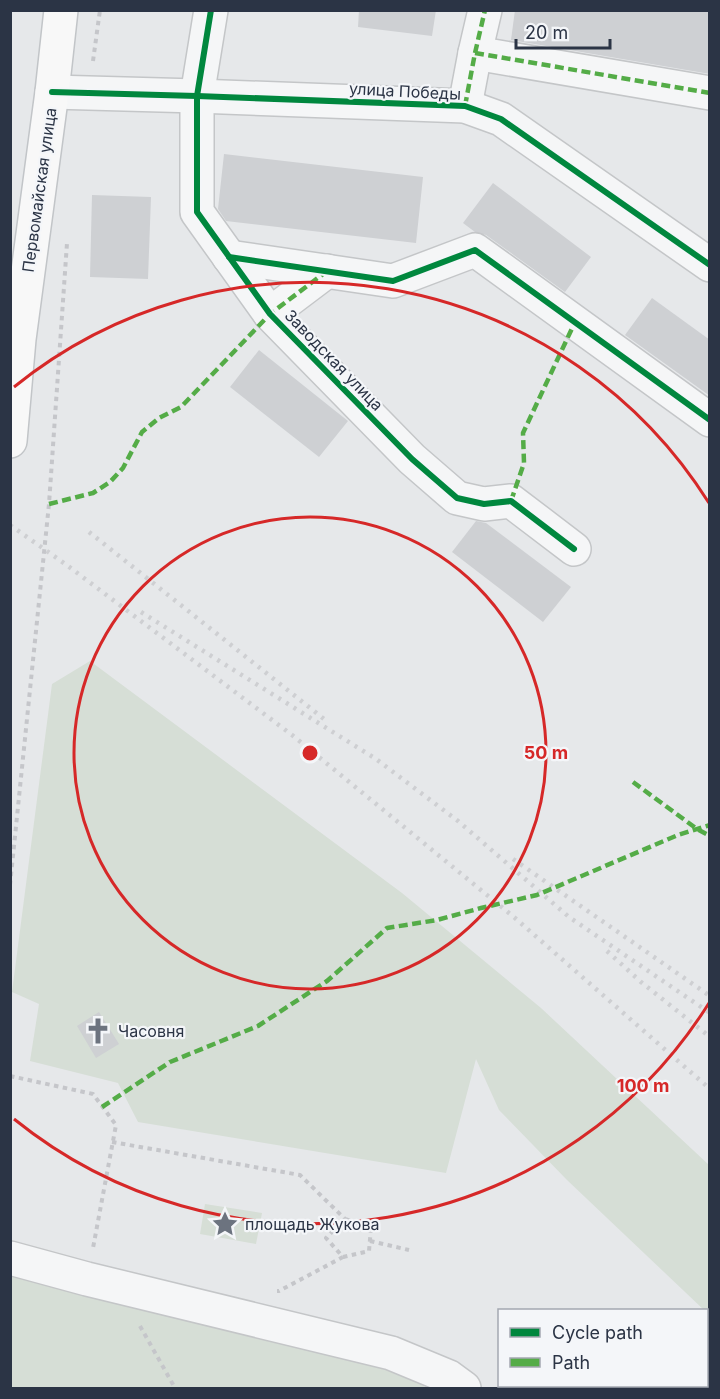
<svg xmlns="http://www.w3.org/2000/svg" width="720" height="1399" font-family="Inter,sans-serif">
	<rect width="100%" height="100%" fill="#e6e8ea"/>
	<g fill="#d6ded6">
		<polygon points="90,661 402,893 541,1008 709,1165 709,1316 707,1313 706,1310 704,1310 567,1180 499,1110 476,1059 446,1173 138,1122 118,1083 30,1061 39,1004 12,992 52,684"/>
		<polygon points="205,1204 262,1213 256,1244 200,1234"/>
		<polygon points="10,1255 411,1376 426,1388 11,1388"/>
	</g>
	<g fill="#ced0d3">
		<polygon points="359,10 436,10 432,36 358,27"/>
		<polygon points="515,10 710,10 710,74 511,40"/>
		<polygon points="224,154 423,177 416,243 226,221 218,209"/>
		<polygon points="493,183 591,257 565,292 486,235 475,232 463,223"/>
		<polygon points="92,195 151,197 148,279 90,277"/>
		<polygon points="652,298 710,340 710,396 625,335"/>
		<polygon points="259,350 348,421 319,457 230,387"/>
		<polygon points="476,521 486,523 571,587 543,622 452,552"/>
		<polygon points="99,1012 119,1044 96,1058 77,1026"/>
	</g>
	<g fill="none" stroke-linecap="round" stroke-linejoin="round">
		<g stroke="#c4c6c8" stroke-width="36">
			<g id="street">
				<polyline points="211,10 197,96 197,212 270,314 412,459 457,498 484,504 511,501 574,549"/>
				<polyline points="475,53 710,93"/>
				<polyline points="52,92 197,96 465,106 501,119 710,265"/>
				<polyline points="465,106 475,53 485,10"/>
				<polyline points="229,257 393,281 475,250 710,420"/>
				<polyline points="270,314 327,271"/>
				<polyline points="10,1258 87,1279 391,1353 449,1377 464,1388"/>
			</g>
		</g>
		<g stroke="#c2c5c8" stroke-width="36">
			<polyline id="primary" points="10,441 19,339 52,92 61,10"/>
		</g>
		<g stroke="#c5c6ca" stroke-width="4" stroke-dasharray="4.5 4.5" stroke-linecap="butt">
			<polyline points="93,61 100,10"/>
			<polyline points="10,885 49,504 67,243"/>
			<polyline points="10,1076 93,1094 116,1125 93,1248"/>
			<polyline points="112,1142 300,1175 345,1219 326,1238 343,1257 279,1291 277,1291"/>
			<polyline points="370,1241 409,1250"/>
			<polyline points="343,1257 369,1251 371,1228 345,1219"/>
			<polyline points="140,1326 175,1388"/>
		</g>
		<use href="#street" stroke="#f5f6f7" stroke-width="33"/>
		<use href="#primary" stroke="#f8f8f8" stroke-width="33"/>
		<g stroke="#cecfd2" stroke-width="4.5" stroke-dasharray="3 6" stroke-linecap="butt">
			<polyline points="10,525 68,566 292,735 515,918 710,1089"/>
			<polyline points="89,532 324,719"/>
			<polyline points="141,612 376,759 458,821 569,917 710,1013"/>
			<polyline points="513,859 710,996"/>
			<polyline points="607,951 641,982 710,1037"/>
		</g>
		<g stroke="#54ac47" stroke-width="4.5" stroke-dasharray="9 4.5" stroke-linecap="butt">
			<polyline points="475,53 710,93"/>
			<polyline points="465,106 475,53 485,10"/>
			<polyline points="511,501 524,463 523,433 575,322"/>
			<polyline points="49,504 93,493 110,482 123,468 142,432 159,418 181,407 270,314 327,271"/>
			<polyline points="633,782 697,829 710,836"/>
			<polyline points="102,1107 170,1062 258,1026 327,981 387,928 437,920 481,908 537,895 678,835 710,825"/>
		</g>
		<g stroke="#f4f6f9" stroke-width="10">
			<g id="cycleway">
				<polyline points="211,10 197,96 197,212 270,314 412,459 457,498 484,504 511,501 574,549"/>
				<polyline points="52,92 197,96 465,106 501,119 710,265"/>
				<polyline points="229,257 393,281 475,250 710,420"/>
			</g>
		</g>
		<use href="#cycleway" stroke="#00873e" stroke-width="6"/>
	</g>
	<g fill="none" stroke="#d62828" stroke-width="3">
		<circle cx="310" cy="753" r="236"/>
		<path d="M709 1003A471 471 0 0 1 14 1119M14 387A471 471 0 0 1 709 503"/>
	</g>
	<defs>
		<g id="church-bare" transform="scale(2.07)"><path d="M-1.2-6h2.4v3.5h3.3v2.4h-3.3V6h-2.4V-.1h-3.3v-2.4h3.3Z" fill="#6c737f" stroke="#f4f6f9" stroke-width="2.5" paint-order="stroke"/></g>
		<g id="sight-bare" transform="scale(2.07)"><path d="M0-6L1.8-2.2L6-1.7L2.9 1.2L3.7 5.4L0 3.3L-3.7 5.4L-2.9 1.2L-6-1.7L-1.8-2.2Z" fill="#6c737f" stroke="#f4f6f9" stroke-width="2.5" paint-order="stroke"/></g>
	</defs>
	<g fill-rule="evenodd">
		<use href="#church-bare" x="98" y="1031"/>
		<use href="#sight-bare" x="225" y="1224"/>
	</g>
	<g text-anchor="middle" dominant-baseline="central" stroke-width="4.5" stroke-linejoin="round" paint-order="stroke">
		<g font-size="16" fill="#2b3445" stroke="#f4f6f9">
			<text transform="translate(405 91) rotate(3)">улица Победы</text>
			<text transform="translate(39 190) rotate(-82)">Первомайская улица</text>
			<text transform="translate(334 360) rotate(46)">Заводская улица</text>
		</g>
		<g font-size="16" fill="#2b3445" stroke="#f4f6f9" text-anchor="start">
			<text x="118" y="1031">Часовня</text>
			<text x="245" y="1224">площадь Жукова</text>
		</g>
	</g>
	<circle cx="310" cy="753" r="9" fill="#d62828" stroke="#f4f6f9" stroke-width="3"/>
	<g font-size="18" text-anchor="middle" font-weight="bold" fill="#d62828" stroke="#f4f6f9" stroke-width="4.5" stroke-linejoin="round" paint-order="stroke">
		<text x="546" y="759">50 m</text>
		<text x="643" y="1092">100 m</text>
	</g>
	<rect width="720" height="1399" fill="none" stroke="#2b3445" stroke-width="24"/>
	<rect x="498" y="1309" width="210" height="78" fill="#f4f6f9" stroke="#a4a8b1" stroke-width="1.5"/>
	<rect x="510" y="1328" width="30" height="9" fill="#00873e" stroke="#a4a8b1" stroke-width="1.5"/>
	<text x="552" y="1339" font-size="18" fill="#2b3445">Cycle path</text>
	<rect x="510" y="1358" width="30" height="9" fill="#54ac47" stroke="#a4a8b1" stroke-width="1.5"/>
	<text x="552" y="1369" font-size="18" fill="#2b3445">Path</text>
	<path d="M516 39v9h94v-9" fill="none" stroke="#2b3445" stroke-width="3"/>
	<text x="525" y="39" font-size="18" fill="#2b3445" stroke="#f4f6f9" stroke-width="4.5" paint-order="stroke">20 m</text>
</svg>
